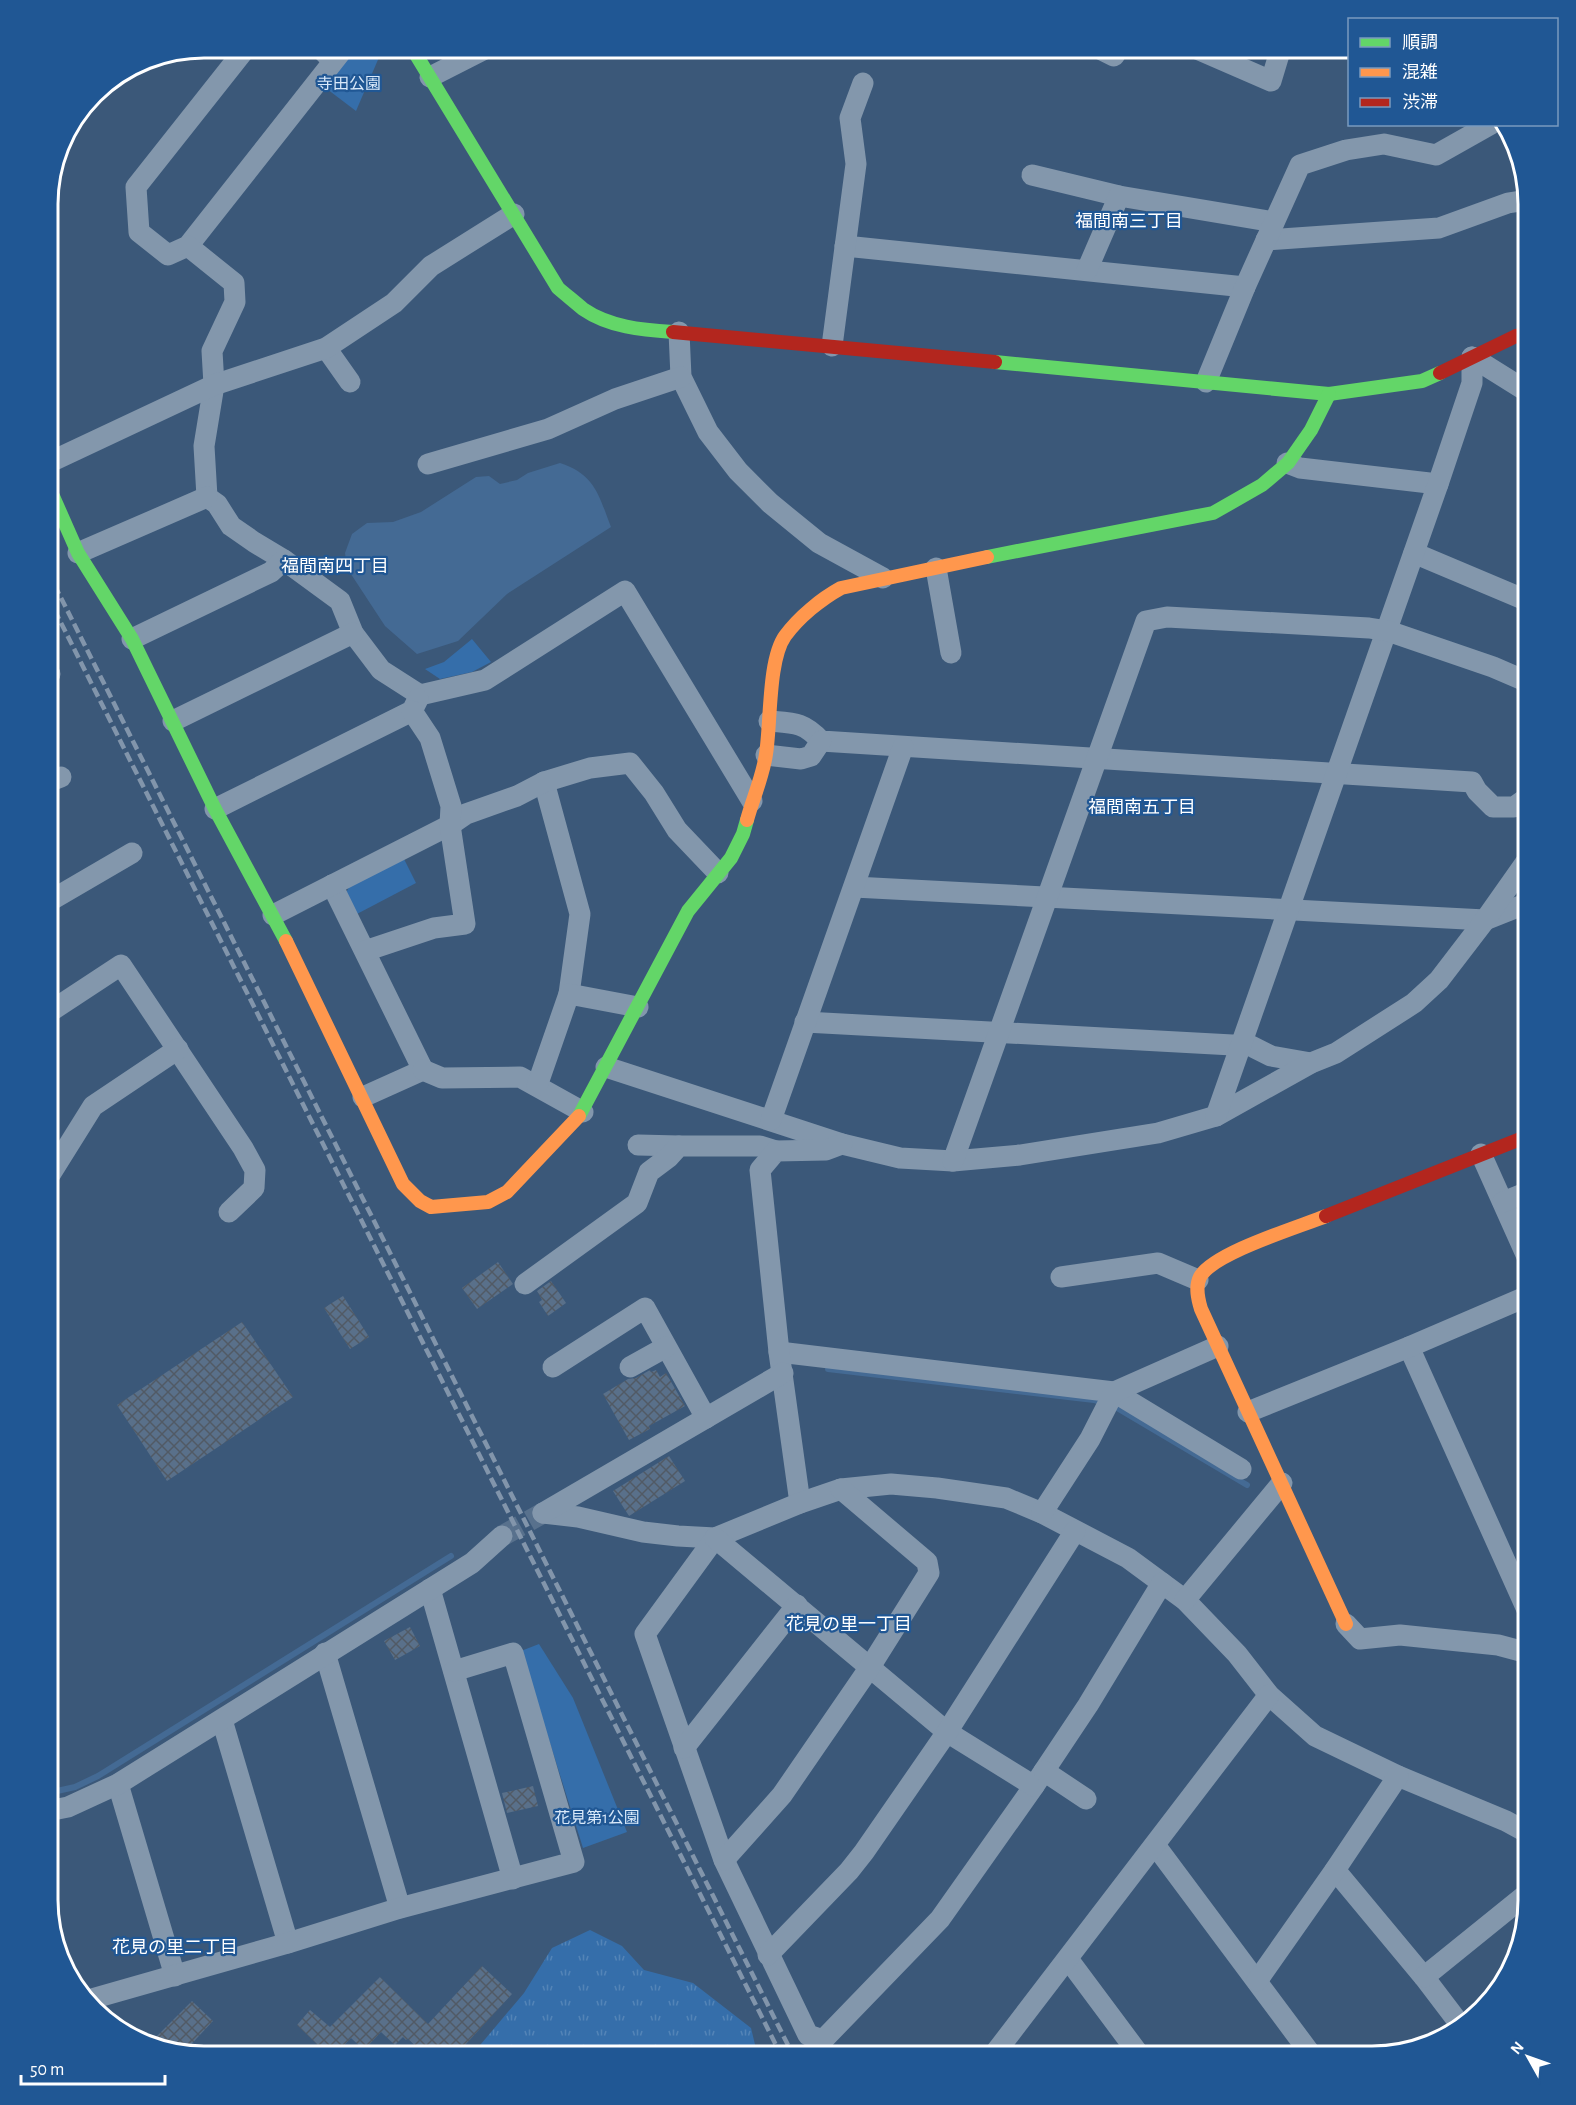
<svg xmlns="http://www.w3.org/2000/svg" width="1576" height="2105" font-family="'Alegreya Sans','Noto Sans JP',sans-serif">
	<defs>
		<pattern id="grass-tufts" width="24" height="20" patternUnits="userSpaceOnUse" patternTransform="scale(1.5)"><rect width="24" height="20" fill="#356eaa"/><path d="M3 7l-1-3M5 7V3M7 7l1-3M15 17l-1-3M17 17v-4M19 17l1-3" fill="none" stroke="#5384b7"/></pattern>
		<pattern id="building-cross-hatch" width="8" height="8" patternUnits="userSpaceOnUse" patternTransform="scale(1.5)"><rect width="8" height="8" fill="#59708a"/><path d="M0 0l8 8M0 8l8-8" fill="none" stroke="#515a65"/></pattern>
	</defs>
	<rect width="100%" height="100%" fill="#3b5879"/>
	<polygon fill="url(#grass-tufts)" points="590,1930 622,1946 644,1970 693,1983 751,2028 758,2057 470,2057 524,1993 552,1948"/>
	<g fill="#356eaa">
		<polygon points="357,48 383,48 356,111 323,86"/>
		<polygon points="472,639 491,662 472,672 440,679 425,669 444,662"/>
		<polygon points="403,857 416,883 355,915 345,895 350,885"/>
		<polygon points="539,1644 573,1698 627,1832 583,1848 521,1651"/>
	</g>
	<path fill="#446a94" d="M560,463C595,474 599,496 611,527L507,594L458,641L417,654L385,626L347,568L345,553L352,534L367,523L393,522L421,512L476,477L489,476L500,484L517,480L528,473Z"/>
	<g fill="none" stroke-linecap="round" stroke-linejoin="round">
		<g stroke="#446a94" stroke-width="6">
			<polyline points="828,1369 1094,1400 1117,1408 1247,1485"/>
			<polyline points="48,1793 75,1787 98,1776 451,1556"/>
		</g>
	</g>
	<g fill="url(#building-cross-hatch)">
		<polygon points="498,1262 513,1284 477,1309 462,1288"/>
		<polygon points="551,1281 566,1303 548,1316 539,1302 542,1300 537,1291"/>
		<polygon points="343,1296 369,1337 350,1349 324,1308"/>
		<polygon points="242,1322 293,1397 167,1481 117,1405"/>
		<polygon points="650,1370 651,1372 656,1370 660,1377 666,1373 685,1406 649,1426 650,1429 629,1440 603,1394 628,1379 636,1378"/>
		<polygon points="669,1456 685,1481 629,1516 613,1491"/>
		<polygon points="410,1627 420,1646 395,1660 384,1641"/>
		<polygon points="533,1786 538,1806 507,1813 502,1793"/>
		<polygon points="482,1966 512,1994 454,2057 445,2049 438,2057 427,2057 408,2039 406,2040 403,2037 395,2045 381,2032 364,2050 351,2038 333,2057 330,2057 297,2025 310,2010 330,2027 380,1977 428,2024"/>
		<polygon points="192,2001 213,2021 184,2052 150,2043"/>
	</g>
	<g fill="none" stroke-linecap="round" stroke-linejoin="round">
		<polyline stroke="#58718d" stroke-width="21" stroke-dasharray="21 10" stroke-linecap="butt" points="502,1536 543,1513"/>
		<g stroke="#8397ac" stroke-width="21">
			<polyline points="246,48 136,187 139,232 168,255 188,246 344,48"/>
			<polyline points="320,48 333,61"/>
			<polyline points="1098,48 1114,56 1119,48"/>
			<polyline points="1195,48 1271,81 1281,48"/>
			<polyline points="430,77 487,48"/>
			<polyline points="1032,175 1119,196"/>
			<polyline points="1266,240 1439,228 1508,203 1527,200"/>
			<polyline points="188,246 234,283 235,302 212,351 214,385 204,446 207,497"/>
			<polyline points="845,246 1245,287"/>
			<polyline points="1087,270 1119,196 1274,222"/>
			<polyline points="679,332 681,377 708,432 738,471 770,503 819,543 883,578"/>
			<polyline points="832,346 856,164 850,118 863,83"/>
			<polyline points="326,348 350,382"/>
			<polyline points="1472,357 1528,392"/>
			<polyline points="1206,382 1245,287 1300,165 1346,150 1384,144 1436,155 1491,124"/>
			<polyline points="48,463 214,385 326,348 394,303 431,266 514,214"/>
			<polyline points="1287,463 1300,468 1438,484"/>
			<polyline points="428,464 548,429 615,399 681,377"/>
			<polyline points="207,497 217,504 231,526 254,542 284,560 340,601 353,633 381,670 420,695 485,680 625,591 752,801"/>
			<polyline points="78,553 207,497"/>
			<polyline points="1414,553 1528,601"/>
			<polyline points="936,568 951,653"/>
			<polyline points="132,639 271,572 284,560"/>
			<polyline points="48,674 50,674"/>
			<polyline points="173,721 353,633"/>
			<path d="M769,721C794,723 804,722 821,741L1472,782L1477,791L1493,807H1514L1528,797"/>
			<polyline points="766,755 801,759 811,756 821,741"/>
			<polyline points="48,782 61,777"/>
			<polyline points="544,782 580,914 569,994"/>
			<polyline points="215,809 412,711 418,699"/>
			<polyline points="332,885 423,1070 363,1097"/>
			<polyline points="854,887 1485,920 1528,903"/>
			<polyline points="48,902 132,853"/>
			<polyline points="273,915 450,825 466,814 517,796 544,782 590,768 630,763 654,793 677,830 718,873"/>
			<polyline points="365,951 434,928 465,924 450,825 451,806 430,738 412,711"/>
			<polyline points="48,1013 121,965 243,1148 255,1170 254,1188 229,1212"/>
			<polyline points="805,1022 1251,1046 1271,1056 1311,1063"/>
			<polyline points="606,1067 842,1144 900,1158 953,1161 1020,1155 1158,1133 1216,1116 1311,1063 1336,1053 1414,1003 1439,980 1485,920 1528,859"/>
			<polyline points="423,1070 442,1078 520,1077 583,1112"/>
			<polyline points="537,1086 569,994 638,1007"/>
			<polyline points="1216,1116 1438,484 1472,383 1472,357"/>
			<polyline points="771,1120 903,747"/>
			<polyline points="638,1145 679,1146"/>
			<polyline points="1481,1154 1528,1259"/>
			<polyline points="953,1161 1146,621 1167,617 1369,628 1388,631 1493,667 1528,682"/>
			<polyline points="48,1178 93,1106 178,1049"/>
			<polyline points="1503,1202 1528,1192"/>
			<polyline points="1061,1277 1158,1263 1198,1280"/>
			<polyline points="525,1284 637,1203 649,1172 669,1157 679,1146 760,1146 776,1151"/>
			<polyline points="1409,1347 1528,1612"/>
			<polyline points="779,1352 1114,1392 1241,1469"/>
			<polyline points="553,1367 645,1308 706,1418"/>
			<polyline points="630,1367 666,1347"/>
			<polyline points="1248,1412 1409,1347 1528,1296"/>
			<polyline points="800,1503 779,1352 760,1170 776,1151 826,1150 842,1144"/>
			<polyline points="543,1513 578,1517 643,1532 678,1536 715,1538 800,1503 841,1489 891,1484 937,1488 1006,1498 1042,1513 1128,1558 1185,1600 1237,1654 1269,1695 1315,1736 1398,1776 1506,1821 1528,1833"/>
			<polyline points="543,1513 783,1373"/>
			<polyline points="1042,1513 1090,1439 1114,1392 1218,1346"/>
			<polyline points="715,1538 645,1634 724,1860 808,2035 823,2040 940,1919 1034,1786 1088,1705 1162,1583"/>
			<polyline points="715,1538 947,1732 1034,1786"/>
			<polyline points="430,1589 513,1879"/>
			<polyline points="1185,1600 1282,1483"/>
			<polyline points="1346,1624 1360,1639 1400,1635 1498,1645 1528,1653"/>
			<polyline points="325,1653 400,1908"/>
			<polyline points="222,1720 288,1943"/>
			<polyline points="684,1748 797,1605"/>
			<polyline points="1044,1771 1086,1799"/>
			<polyline points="118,1784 175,1976"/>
			<polyline points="48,1811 68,1807 118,1784 472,1563 502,1536"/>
			<polyline points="1155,1845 1313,2057"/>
			<polyline points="724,1860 782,1795 870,1667 929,1573 927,1562 841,1489"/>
			<polyline points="1335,1870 1424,1977 1462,2027"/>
			<polyline points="768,1955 849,1871 864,1852 947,1732 1075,1531"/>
			<polyline points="1068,1959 1141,2057"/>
			<polyline points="1424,1977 1528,1893"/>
			<polyline points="1257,1981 1335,1870 1398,1776"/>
			<polyline points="88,2000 288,1943 400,1908 574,1862 513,1653 454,1671"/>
			<polyline points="992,2057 1269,1695"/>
		</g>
		<g stroke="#63d668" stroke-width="14">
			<path d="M412,48L558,288C566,295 575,302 583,309C609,327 642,330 673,332"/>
			<polyline points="995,362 1329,394 1422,381 1440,373"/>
			<polyline points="48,485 78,553 132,639 215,809 286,941"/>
			<polyline points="987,557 1213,513 1262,485 1288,463 1311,430 1329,394"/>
			<polyline points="579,1116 688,911 731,858 743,834 747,820"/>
		</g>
		<g stroke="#ff974d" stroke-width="14">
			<path d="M747,820C753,798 763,776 766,754C771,723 768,660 785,636C799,617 821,599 841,588L987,557"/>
			<polyline points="286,941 403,1184 420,1201 431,1207 488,1202 507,1192 579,1116"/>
			<path d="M1326,1216C1299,1227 1213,1253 1200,1277C1195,1287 1198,1299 1201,1309L1346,1624"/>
		</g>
		<g stroke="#b3261e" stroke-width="14">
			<polyline points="673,332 995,362"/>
			<polyline points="1440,373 1516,336 1528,334"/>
			<polyline points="1326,1216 1528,1136"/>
		</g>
		<g stroke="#8295ab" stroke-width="4.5" stroke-dasharray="10 4.5" stroke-linecap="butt">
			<polyline points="48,572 794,2057"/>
			<polyline points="48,597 782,2057"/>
		</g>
	</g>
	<g text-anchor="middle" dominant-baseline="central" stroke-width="4.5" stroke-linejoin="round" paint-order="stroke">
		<g font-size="16" fill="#d9e9fa" stroke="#205794">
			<text x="349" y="84">寺田公園</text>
			<text x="597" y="1818">花見第1公園</text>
		</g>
		<g font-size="18" fill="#fff" stroke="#205794">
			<text x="1129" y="222">福間南三丁目</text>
			<text x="335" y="567">福間南四丁目</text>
			<text x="1142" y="808">福間南五丁目</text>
			<text x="849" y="1625">花見の里一丁目</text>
			<text x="175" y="1948">花見の里二丁目</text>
		</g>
	</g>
	<path d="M0 0H1576V2105H0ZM204 58H1372A146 146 0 0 1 1518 204V1900A146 146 0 0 1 1372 2046H204A146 146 0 0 1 58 1900V204A146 146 0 0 1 204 58Z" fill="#205794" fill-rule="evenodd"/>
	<path fill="none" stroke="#fff" stroke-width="3" d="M204 58H1372A146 146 0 0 1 1518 204V1900A146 146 0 0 1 1372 2046H204A146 146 0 0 1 58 1900V204A146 146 0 0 1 204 58Z"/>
	<rect x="1348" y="18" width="210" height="108" fill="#205794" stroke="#799abf" stroke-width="1.5"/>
	<rect x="1360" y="38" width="30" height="9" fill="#63d668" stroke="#799abf" stroke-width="1.5"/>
	<text x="1402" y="48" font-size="18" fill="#ffffff">順調</text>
	<rect x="1360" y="68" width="30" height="9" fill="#ff974d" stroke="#799abf" stroke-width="1.5"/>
	<text x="1402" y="78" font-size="18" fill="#ffffff">混雑</text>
	<rect x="1360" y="98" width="30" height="9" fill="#b3261e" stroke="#799abf" stroke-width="1.5"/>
	<text x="1402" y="108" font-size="18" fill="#ffffff">渋滞</text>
	<g transform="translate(1528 2057) rotate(310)" stroke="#205794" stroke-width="4.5" paint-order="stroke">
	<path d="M0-4.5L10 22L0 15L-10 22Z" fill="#ffffff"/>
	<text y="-9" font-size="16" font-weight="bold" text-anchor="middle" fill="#ffffff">N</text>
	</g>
	<path d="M21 2075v9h144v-9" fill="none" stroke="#ffffff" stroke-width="3"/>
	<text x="30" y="2075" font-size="18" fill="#ffffff" stroke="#205794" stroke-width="4.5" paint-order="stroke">50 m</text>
</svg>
